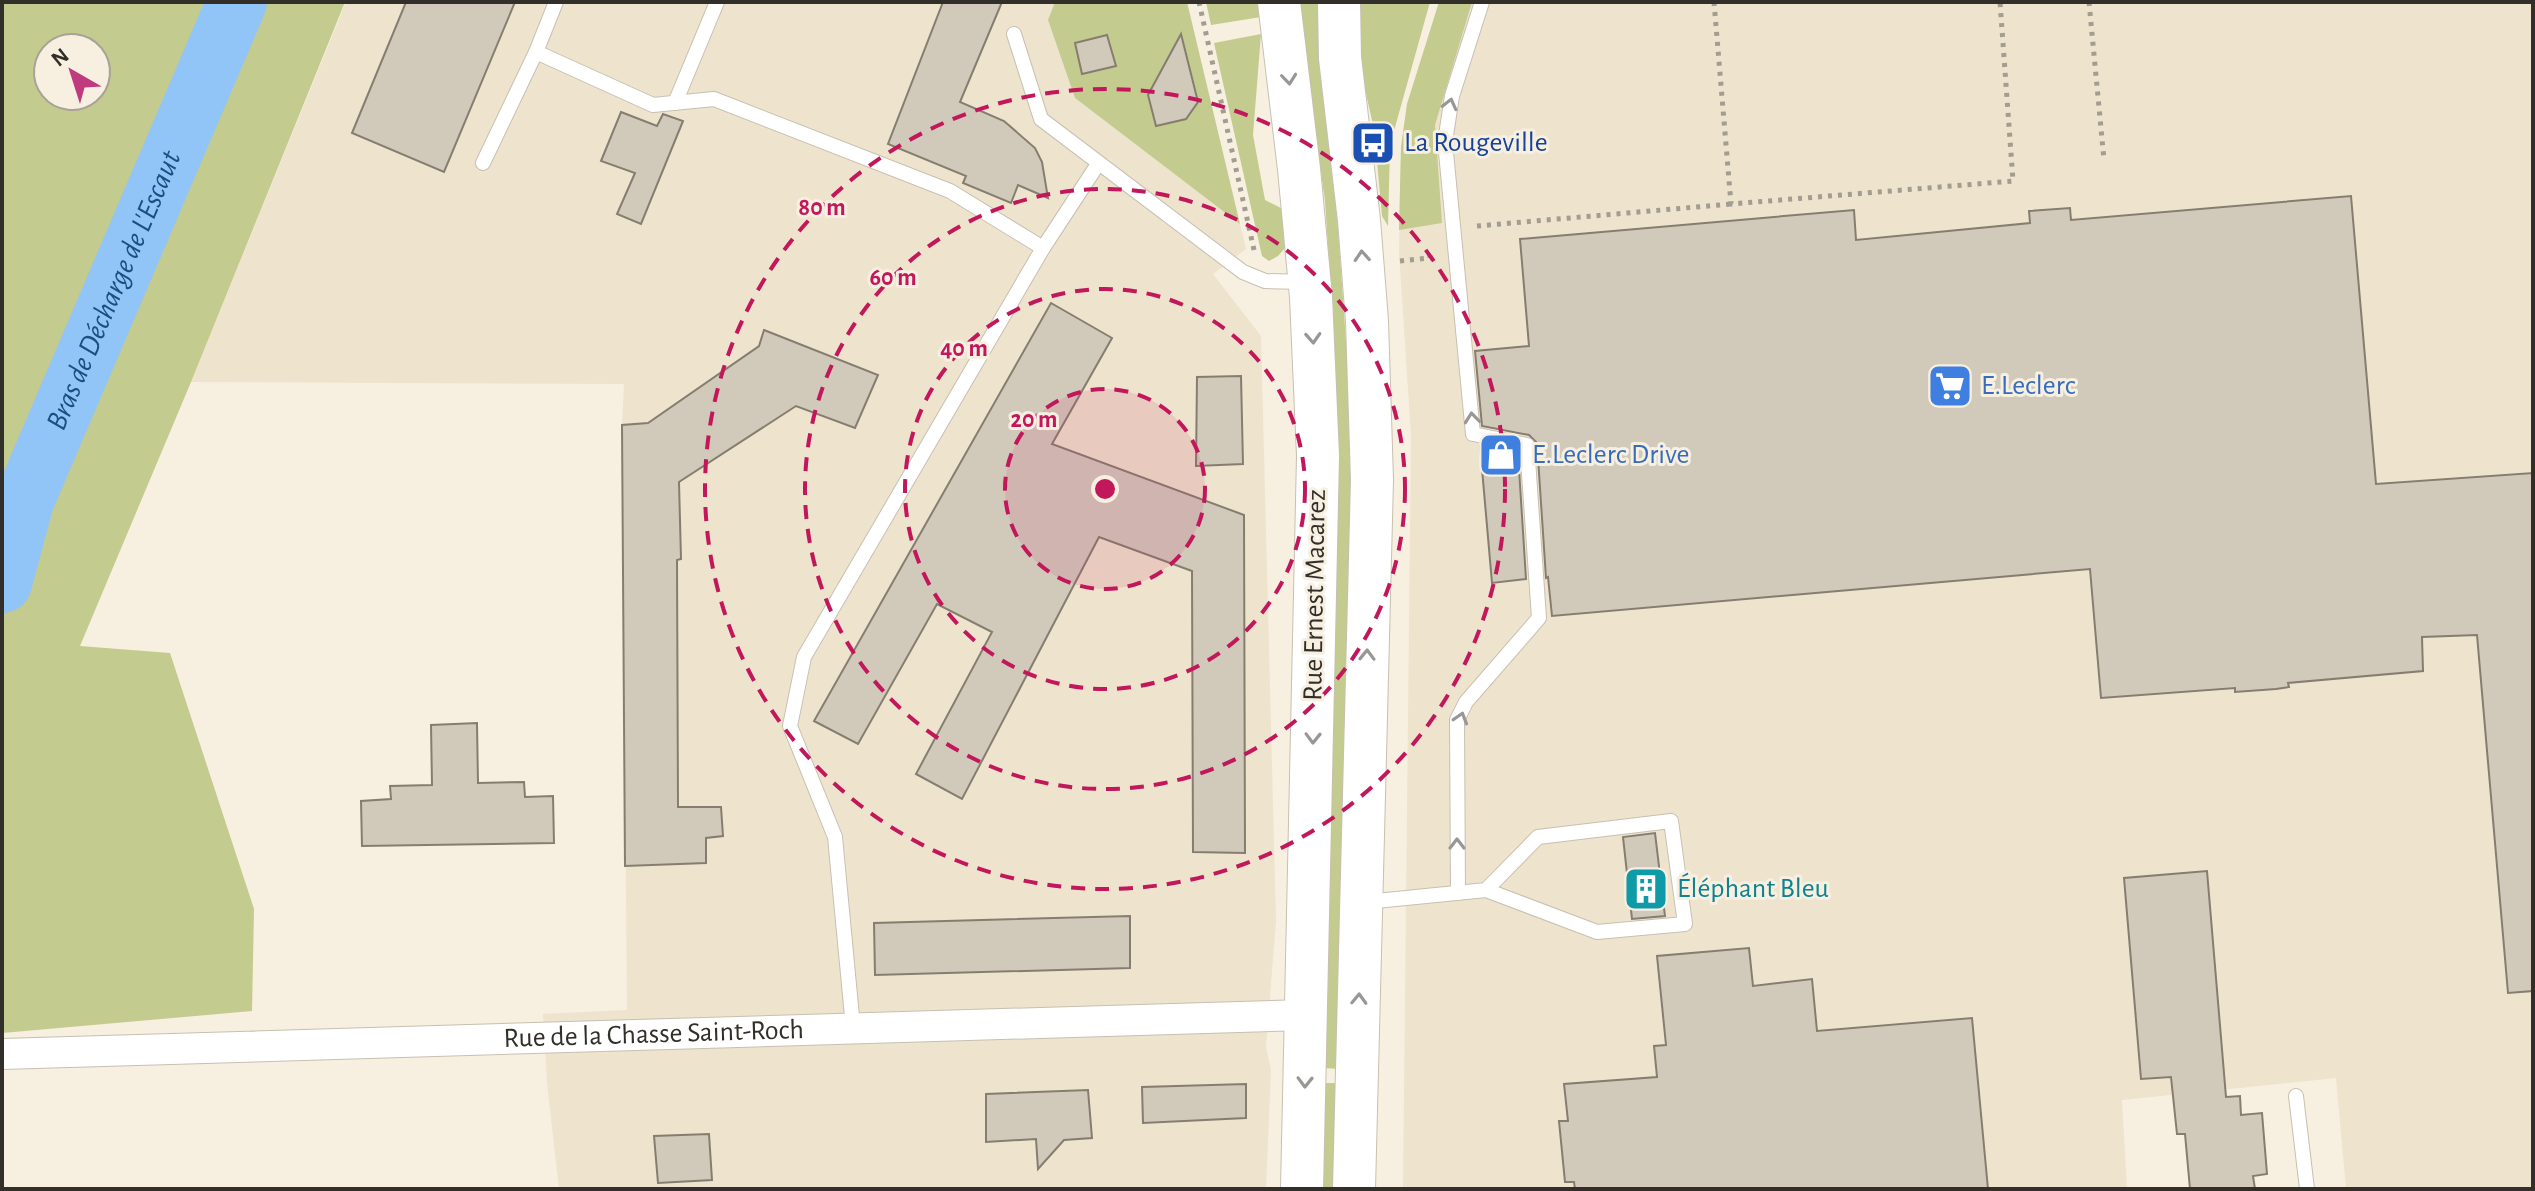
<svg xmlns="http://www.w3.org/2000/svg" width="2535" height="1191" font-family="'Alegreya Sans',sans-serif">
	<rect width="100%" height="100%" fill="#f7efe0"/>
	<g fill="#eee3cd">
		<polygon points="346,2 1055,2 1048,20 1075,98 1240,224 1246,249 1213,274 1261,336 1276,921 1266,1047 1271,1070 1266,1189 559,1189 547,1083 543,1014 627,1010 622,424 624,384 191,382"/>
		<polygon points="1439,2 2533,2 2533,1189 2346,1189 2336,1078 2122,1100 2127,1189 1403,1189 1411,435 1399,252 1401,147 1407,104"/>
	</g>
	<g fill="#c3cb8e" fill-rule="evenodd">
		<path d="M2,2H345L191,382L80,646L170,653L254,909L252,1011L2,1033ZM96,48V96H48V48Z"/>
		<polygon points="1055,2 1187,2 1240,224 1075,98 1048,20"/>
		<polygon points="1206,2 1258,2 1261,17 1211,25"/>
		<polygon points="1297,2 1322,2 1353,440 1341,1069 1323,1068 1331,291 1325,201"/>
		<polygon points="1355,2 1430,2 1390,145 1388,226 1382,216 1374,129 1359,63"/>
		<polygon points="1439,2 1472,2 1435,125 1442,223 1399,230 1401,147 1407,104"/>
		<polygon points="1261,34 1253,135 1265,200 1285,210 1290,242 1278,256 1269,261 1262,256 1214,43"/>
		<polygon points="1324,1083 1339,1083 1338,1189 1320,1189"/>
	</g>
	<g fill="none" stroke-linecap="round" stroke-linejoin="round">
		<path stroke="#91c4f7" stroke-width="60" id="s1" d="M2,583L24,501L237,2"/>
	</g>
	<g fill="#d1cabb" stroke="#857e70" stroke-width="2">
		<polygon points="406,2 515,2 444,172 352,133"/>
		<polygon points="943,2 1002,2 960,102 1004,121 1035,148 1042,162 1048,198 1018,185 1011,203 963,183 966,176 888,144"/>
		<polygon points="1181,34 1198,102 1186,119 1156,126 1148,95"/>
		<polygon points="1107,35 1116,66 1082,74 1075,43"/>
		<polygon points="621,112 657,126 663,114 683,121 641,224 617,214 635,173 601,161"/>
		<polygon points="2351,196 2376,484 2533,473 2533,991 2508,993 2477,635 2422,637 2423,671 2288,683 2289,687 2276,689 2235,692 2235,688 2101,698 2090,569 1552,616 1548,577 1546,578 1537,443 1529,435 1482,426 1475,351 1529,346 1520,239 1854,210 1856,240 2030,223 2029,211 2070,208 2071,220"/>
		<polygon points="1051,303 1112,338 1052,444 1244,515 1245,853 1193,852 1192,571 1099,537 962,799 916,774 992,632 937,604 858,744 814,721"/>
		<polygon points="764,330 878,375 855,428 796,406 679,482 681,559 677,560 678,807 721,807 723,836 706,838 706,863 625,866 622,425 648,423 759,346"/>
		<polygon points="1241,376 1243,464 1196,466 1197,377"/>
		<polygon points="1480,446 1518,453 1526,579 1492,583"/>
		<polygon points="477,723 478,783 524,782 525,797 553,796 554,843 362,846 361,801 391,799 390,786 432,785 431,725"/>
		<polygon points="1655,833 1665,916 1632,919 1623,837"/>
		<polygon points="2207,871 2226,1097 2240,1096 2241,1115 2262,1113 2267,1174 2253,1176 2255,1189 2190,1189 2185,1134 2177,1134 2171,1077 2141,1079 2124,878"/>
		<polygon points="1130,916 1130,968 875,975 874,923"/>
		<polygon points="1749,948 1753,986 1812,979 1817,1031 1972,1018 1988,1189 1575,1189 1574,1182 1565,1182 1559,1121 1568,1121 1564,1084 1657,1077 1654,1046 1666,1045 1657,956"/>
		<polygon points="1246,1084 1246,1118 1143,1123 1142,1087"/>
		<polygon points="1088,1090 1092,1138 1064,1140 1038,1169 1036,1139 986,1142 986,1094"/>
		<polygon points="709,1134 712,1180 658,1183 654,1136"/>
	</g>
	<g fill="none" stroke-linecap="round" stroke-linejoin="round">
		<g stroke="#c7c0b1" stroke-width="16">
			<g id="service">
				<polyline points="1014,34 1041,119 1243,272 1265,281 1305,282"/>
				<polyline points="536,52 556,2"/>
				<polyline points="675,103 717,2"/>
				<polyline points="483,163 536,52 653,105 714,99 950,191 1043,248"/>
				<polyline points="1458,893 1457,720 1466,702 1539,618 1527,445 1473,434 1445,142 1452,96 1482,2"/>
				<polyline points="1366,902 1486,890 1597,932 1685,924 1671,821 1538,837 1486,890"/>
				<polyline points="853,1027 835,837 790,726 804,657 1043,248 1098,164"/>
				<polyline points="2296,1096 2307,1189"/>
			</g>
		</g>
		<g stroke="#c7c0b1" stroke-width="32">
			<g id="minor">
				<path id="s2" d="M2,1054L1306,1015"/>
			</g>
		</g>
		<g stroke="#c7c0b1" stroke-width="44">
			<g id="secondary">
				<polyline points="1279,2 1299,169 1311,297 1318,456 1302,1189"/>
				<polyline points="1339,2 1340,58 1359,220 1367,321 1372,480 1354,1189"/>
			</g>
		</g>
		<g stroke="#a29c91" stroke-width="5" stroke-dasharray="4 6" stroke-linecap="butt">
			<polyline points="1199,2 1254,250"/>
			<polyline points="1714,2 1731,204 2013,181 2000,2"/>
			<polyline points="2089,2 2104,160"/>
			<polyline points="1477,226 1731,204"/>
			<polyline points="1400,261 1430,258 1430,255"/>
		</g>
		<use href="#service" stroke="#fff" stroke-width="14"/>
		<use href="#minor" stroke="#fff" stroke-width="30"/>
		<use href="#secondary" stroke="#fff" stroke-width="42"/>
	</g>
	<defs><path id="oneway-chevron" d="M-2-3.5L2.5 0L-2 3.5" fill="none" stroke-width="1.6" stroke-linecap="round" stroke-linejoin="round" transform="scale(2)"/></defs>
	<g stroke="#989794">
		<use href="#oneway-chevron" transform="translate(1289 79) rotate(84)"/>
		<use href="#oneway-chevron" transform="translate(1450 104) rotate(-76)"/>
		<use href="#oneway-chevron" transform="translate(1362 256) rotate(-94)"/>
		<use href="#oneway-chevron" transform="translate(1313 338) rotate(87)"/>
		<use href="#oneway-chevron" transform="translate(1472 418) rotate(-96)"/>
		<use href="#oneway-chevron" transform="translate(1367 655) rotate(-89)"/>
		<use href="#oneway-chevron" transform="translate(1461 718) rotate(-73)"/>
		<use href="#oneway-chevron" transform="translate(1313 738) rotate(91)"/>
		<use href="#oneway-chevron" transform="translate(1457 844) rotate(-90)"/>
		<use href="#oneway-chevron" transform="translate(1359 999) rotate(-88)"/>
		<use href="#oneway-chevron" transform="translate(1305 1082) rotate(91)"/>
	</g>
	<circle cx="1105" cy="489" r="100" fill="#c2185b" fill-opacity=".12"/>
	<g fill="none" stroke="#c2185b" stroke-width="4" stroke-dasharray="14 10">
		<circle cx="1105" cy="489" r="100"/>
		<circle cx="1105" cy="489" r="200"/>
		<circle cx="1105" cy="489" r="300"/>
		<circle cx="1105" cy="489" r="400"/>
	</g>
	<defs>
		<g id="bus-square" transform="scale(2.3)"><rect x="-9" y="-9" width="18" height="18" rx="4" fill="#1a4fb4" stroke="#f7efe0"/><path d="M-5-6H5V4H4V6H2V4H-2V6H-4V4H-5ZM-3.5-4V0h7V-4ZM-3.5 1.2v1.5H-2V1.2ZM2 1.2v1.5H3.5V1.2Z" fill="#fff"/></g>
		<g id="supermarket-square" transform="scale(2.3)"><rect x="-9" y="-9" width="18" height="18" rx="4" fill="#3f7fe0" stroke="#f7efe0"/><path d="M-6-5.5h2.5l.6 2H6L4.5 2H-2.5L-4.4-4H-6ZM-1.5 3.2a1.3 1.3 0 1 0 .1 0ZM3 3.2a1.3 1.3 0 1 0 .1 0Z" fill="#fff"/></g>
		<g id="shop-square" transform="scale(2.3)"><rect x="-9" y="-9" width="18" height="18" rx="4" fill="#3f7fe0" stroke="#f7efe0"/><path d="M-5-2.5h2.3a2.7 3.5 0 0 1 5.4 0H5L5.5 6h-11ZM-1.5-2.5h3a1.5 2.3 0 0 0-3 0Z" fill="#fff"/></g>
		<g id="building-square" transform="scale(2.3)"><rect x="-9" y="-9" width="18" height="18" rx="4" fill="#0f9aa8" stroke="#f7efe0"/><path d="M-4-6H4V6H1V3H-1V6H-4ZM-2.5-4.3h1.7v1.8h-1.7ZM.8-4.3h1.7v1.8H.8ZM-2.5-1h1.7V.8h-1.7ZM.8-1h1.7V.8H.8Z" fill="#fff"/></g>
	</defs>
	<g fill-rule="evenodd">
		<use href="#bus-square" x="1373" y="143"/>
		<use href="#supermarket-square" x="1950" y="386"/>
		<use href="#shop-square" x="1501" y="455"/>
		<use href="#building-square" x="1646" y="889"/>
	</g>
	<g text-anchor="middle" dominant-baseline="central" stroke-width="6" stroke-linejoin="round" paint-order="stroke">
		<g font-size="28" fill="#164399" stroke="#f7efe0" text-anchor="start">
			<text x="1404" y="143">La Rougeville</text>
		</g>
		<g font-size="28" fill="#366cbe" stroke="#f7efe0" text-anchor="start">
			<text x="1981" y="386">E.Leclerc</text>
			<text x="1532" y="455">E.Leclerc Drive</text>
		</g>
		<g font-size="28" fill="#322f2a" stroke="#f7efe0">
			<text transform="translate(1315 595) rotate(-89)">Rue Ernest Macarez</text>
			<text stroke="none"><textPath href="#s2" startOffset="652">Rue de la Chasse Saint-Roch</textPath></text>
		</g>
		<g font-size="28" fill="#0d838f" stroke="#f7efe0" text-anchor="start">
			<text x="1677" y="889">Éléphant Bleu</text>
		</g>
		<g font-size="30" font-style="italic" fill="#19507e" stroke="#f7efe0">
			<text stroke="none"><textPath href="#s1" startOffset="314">Bras de Décharge de L'Escaut</textPath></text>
		</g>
	</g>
	<circle cx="1105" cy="489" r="12" fill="#c2185b" stroke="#f7efe0" stroke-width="4"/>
	<g font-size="24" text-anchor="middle" font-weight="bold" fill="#c2185b" stroke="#f7efe0" stroke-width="6" stroke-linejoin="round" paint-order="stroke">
		<text x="822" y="215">80 m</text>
		<text x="893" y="285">60 m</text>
		<text x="964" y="356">40 m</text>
		<text x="1034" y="427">20 m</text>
	</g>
	<rect width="2535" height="1191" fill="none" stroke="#322f2a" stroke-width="8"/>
	<g transform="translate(72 72) rotate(321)"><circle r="38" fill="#f7efe0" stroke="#a8a297" stroke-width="2"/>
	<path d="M0-6L14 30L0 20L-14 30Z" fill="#c03b7e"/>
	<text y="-12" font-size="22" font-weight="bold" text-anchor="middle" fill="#322f2a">N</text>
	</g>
</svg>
